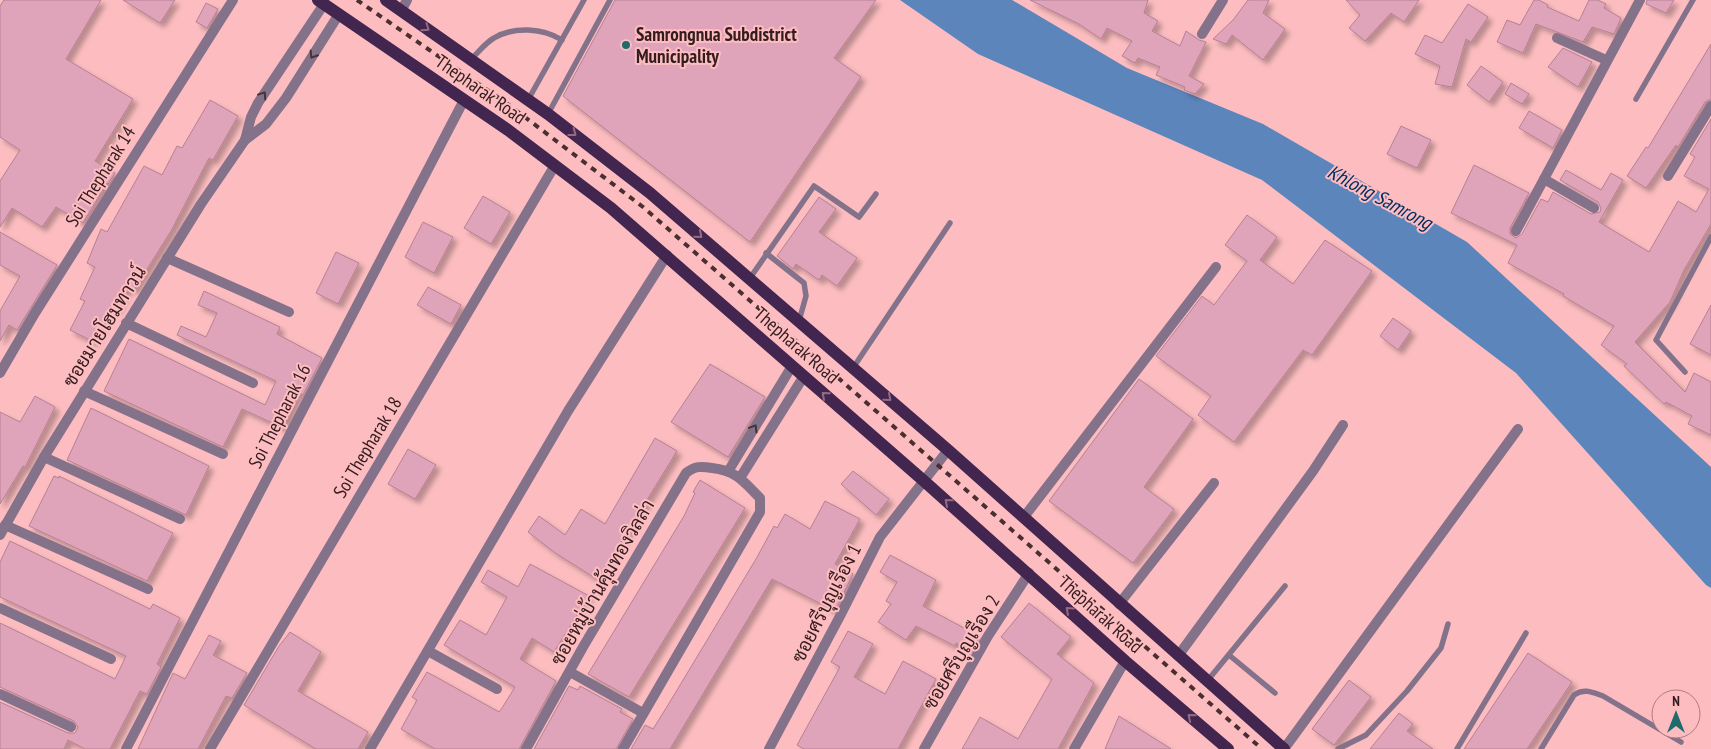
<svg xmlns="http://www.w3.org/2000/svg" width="1711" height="749" font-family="'PT Sans Narrow',Sarabun,sans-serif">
	<defs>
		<filter id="shadow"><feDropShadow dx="4.5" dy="4.5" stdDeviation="2.5" flood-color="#0004"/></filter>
	</defs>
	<rect width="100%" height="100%" fill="#fdbdc0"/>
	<polygon fill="#5c85bb" points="900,0 1012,0 1127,68 1263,124 1467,242 1711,467 1711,588 1706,585 1516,373 1262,180 978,54"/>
	<g fill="#dfa4ba" stroke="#b77f94" filter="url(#shadow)">
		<polygon points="4,0 101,0 66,59 133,99 95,161 115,173 108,184 107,183 83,223 56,207 42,227 12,208 0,227 0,181 20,150 0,137 0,6"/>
		<polygon points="123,0 175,0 160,23"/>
		<polygon points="615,0 876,0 834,58 861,77 750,242 563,96"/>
		<polygon points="1030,0 1148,0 1144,13 1158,21 1152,31 1180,46 1186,31 1199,40 1206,42 1189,76 1204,84 1195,94 1184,90 1185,87 1156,75 1160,67 1138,58 1135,63 1122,56 1132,41 1107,28 1101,39 1079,24"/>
		<polygon points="1248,0 1269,0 1263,13 1285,29 1263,60 1232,35 1226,44 1213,39 1233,20"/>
		<polygon points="1346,0 1419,0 1404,22 1391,13 1365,41 1349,28 1360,15"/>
		<polygon points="1534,0 1539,0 1548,5 1547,7 1579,21 1589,0 1598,0 1606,4 1604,8 1621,18 1614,34 1592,27 1583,42 1536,24 1523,53 1497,42 1507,20 1520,25"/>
		<polygon points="1647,0 1674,0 1666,13 1646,4"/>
		<polygon points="206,3 218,9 207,28 196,22"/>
		<polygon points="1468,4 1488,17 1471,42 1466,39 1452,87 1435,84 1440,66 1415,54 1425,35 1442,43"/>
		<polygon points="1711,44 1711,99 1705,102 1678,147 1676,145 1646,188 1627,176 1646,147 1648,148"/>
		<polygon points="1563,48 1592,62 1578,87 1548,67"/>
		<polygon points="1481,66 1503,82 1489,102 1467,85"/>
		<polygon points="1511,83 1529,94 1522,104 1505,94"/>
		<polygon points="210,100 238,116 213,160 209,158 171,231 134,290 128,286 116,310 111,308 94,342 70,330 85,301 80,299 95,267 87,263 101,229 107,232 144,166 162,175 177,146 182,148"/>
		<polygon points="1529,111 1562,130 1553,148 1519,128"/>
		<polygon points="1711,119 1711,224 1684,270 1670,302 1635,342 1685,392 1694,373 1711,382 1711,435 1688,424 1692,416 1666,402 1664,404 1624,366 1627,364 1601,345 1614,326 1563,296 1564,294 1508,263 1517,245 1451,213 1474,165 1529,193 1510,228 1510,234 1516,238 1522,234 1541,199 1548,202 1553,192 1591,214 1600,212 1601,208 1598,202 1560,180 1566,170 1601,190 1611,173 1623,180 1599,222 1649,252 1678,201 1696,212 1709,189 1684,176 1695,157 1690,154"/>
		<polygon points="1401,126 1431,140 1417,168 1387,154"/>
		<polygon points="483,196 510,212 491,244 464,228"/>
		<polygon points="819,197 836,209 819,232 857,258 837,286 822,275 819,280 796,264 793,269 777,256"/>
		<polygon points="1247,215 1277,237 1260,260 1293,284 1325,240 1372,271 1312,355 1303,350 1234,442 1198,415 1211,396 1156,356 1202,296 1214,305 1247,261 1225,245"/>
		<polygon points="423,222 453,237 434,273 405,257"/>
		<polygon points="0,232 57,265 17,330 9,325 0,341 0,311 20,276 0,265"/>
		<polygon points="336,252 359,263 338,304 316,293"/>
		<polygon points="428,287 461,305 451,324 417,305"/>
		<polygon points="204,291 280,327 277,334 322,358 303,395 299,393 283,428 242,409 223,447 104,391 129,339 265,405 276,381 177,335 181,326 206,337 217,313 198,305"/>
		<polygon points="1711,305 1711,355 1690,344"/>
		<polygon points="1393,318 1411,331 1398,350 1380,336"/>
		<polygon points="710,364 765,397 728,457 671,422"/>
		<polygon points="1139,379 1193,419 1144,487 1174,509 1133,563 1049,501"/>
		<polygon points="35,396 55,407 25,467 23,466 0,504 0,412 20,422"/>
		<polygon points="91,408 209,466 186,515 67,460"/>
		<polygon points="655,438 677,451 598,580 554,552 528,532 539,516 565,535 581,509 605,524"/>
		<polygon points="408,449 436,465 415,499 388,484"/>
		<polygon points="853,471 889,499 876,515 841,484"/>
		<polygon points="54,476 59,478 59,476 173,533 147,581 29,526"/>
		<polygon points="700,480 745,508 629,697 588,674 684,516 695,493 693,492"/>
		<polygon points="825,501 860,519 835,564 853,574 835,611 772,579 670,749 631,749 645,725 653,729 668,705 756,559 774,526 777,528 785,514 810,529"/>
		<polygon points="10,541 150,609 153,604 180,618 157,664 161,667 147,694 140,691 110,749 85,749 68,740 64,749 0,749 0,702 68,733 75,733 78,727 74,721 0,687 0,623 115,679 126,656 0,597 0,562"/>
		<polygon points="890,555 936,580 923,606 964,628 979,638 971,652 956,643 955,646 916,626 906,640 878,622 891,604 886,601 897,582 880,572"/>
		<polygon points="530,564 589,596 554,652 532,638 520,659 556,681 519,749 435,749 401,729 417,700 412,697 427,672 499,712 502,708 515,687 444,645 460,620 486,635 507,597 481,582 488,570 518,587"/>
		<polygon points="1029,603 1071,637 1057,654 1094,683 1058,749 962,749 980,717 1018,739 1052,679 1001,637"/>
		<polygon points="848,631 873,644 854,677 885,694 903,661 936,679 898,749 804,749 797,745 840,667 831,662"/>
		<polygon points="290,632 321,652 298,691 368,732 358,749 316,749 244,705 279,646"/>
		<polygon points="209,635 221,641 213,655 247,673 232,698 226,696 198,749 138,749 173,673 185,679"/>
		<polygon points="1528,653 1572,682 1527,749 1464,749"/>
		<polygon points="1349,680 1371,697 1334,745 1312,729"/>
		<polygon points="569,686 578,690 580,686 622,709 620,712 633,719 616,749 534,749"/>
		<polygon points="1399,713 1413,724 1407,731 1433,749 1370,749"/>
		<polygon points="1119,716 1171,749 1105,749"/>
	</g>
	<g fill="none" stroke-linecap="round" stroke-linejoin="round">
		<g stroke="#83728a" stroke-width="5.5">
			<path d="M470,60C478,53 485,43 494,38C514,26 543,28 562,40"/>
			<polyline points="1636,99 1693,0"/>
			<polyline points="528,100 584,0"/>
			<polyline points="548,114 610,0"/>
			<polyline points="766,253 804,283 806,296 799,321"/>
			<polyline points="750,278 814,186 859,217 876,194"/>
			<polyline points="853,368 950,223"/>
			<polyline points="1685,372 1656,340 1711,237"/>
			<polyline points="1229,655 1275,693"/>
			<polyline points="1208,680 1285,586"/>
			<polyline points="1338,749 1366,735 1407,691 1441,648 1448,624"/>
			<polyline points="1457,749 1526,633"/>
			<path d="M1541,749L1574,695C1584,688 1592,692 1603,696L1681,742"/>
		</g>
		<g stroke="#83728a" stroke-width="10">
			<polyline points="401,11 407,0"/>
			<polyline points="1202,34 1223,0"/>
			<polyline points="1557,38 1606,60"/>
			<polyline points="245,140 251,117 258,103 324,4"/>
			<polyline points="1668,176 1711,106"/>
			<polyline points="1594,208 1544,179 1640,0"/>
			<polyline points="1516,231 1544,179"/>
			<polyline points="167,258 289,312"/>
			<polyline points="126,323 253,383"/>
			<polyline points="0,373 35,313 233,0"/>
			<polyline points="84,391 223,454"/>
			<polyline points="44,457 180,519"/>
			<polyline points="729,470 792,366"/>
			<polyline points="740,478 804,376"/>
			<polyline points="1024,517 1216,267"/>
			<polyline points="5,525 148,589"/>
			<polyline points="0,535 44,457 201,204 245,140 266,124 286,98 339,14"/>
			<polyline points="1119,604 1214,483"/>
			<polyline points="0,608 111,659"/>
			<polyline points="428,651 497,689"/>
			<polyline points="1178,656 1313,471 1343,425"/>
			<polyline points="570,672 643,713"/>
			<polyline points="0,694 71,727"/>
			<polyline points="126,749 464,100"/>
			<polyline points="210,749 555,165"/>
			<polyline points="370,749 568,411 667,255"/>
			<path d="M526,749L583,647L686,473C695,466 701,466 712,468C737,471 743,481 760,498V512L623,749"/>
			<polyline points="769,749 839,618 880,537 948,450"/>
			<polyline points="924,749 988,636 1029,573"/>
			<polyline points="1074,749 1125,661"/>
			<polyline points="1284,749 1518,429"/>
		</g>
		<g stroke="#432650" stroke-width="12">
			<polyline points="318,0 508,130 611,208 924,481 1125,661 1228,749"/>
			<polyline points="386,0 548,114 650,193 948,450 1284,749"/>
		</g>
		<polyline stroke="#4a2e30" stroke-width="4" stroke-dasharray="6 6" stroke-linecap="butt" points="357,0 509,105 643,207 1262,749"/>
	</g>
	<defs><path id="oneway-chevron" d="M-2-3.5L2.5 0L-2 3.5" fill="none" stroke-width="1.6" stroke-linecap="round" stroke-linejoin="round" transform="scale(1.25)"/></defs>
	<g stroke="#976a82">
		<use href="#oneway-chevron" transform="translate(426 28) rotate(35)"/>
		<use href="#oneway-chevron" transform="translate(573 133) rotate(37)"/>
		<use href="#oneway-chevron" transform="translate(699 235) rotate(41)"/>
		<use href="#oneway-chevron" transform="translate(825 395) rotate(-139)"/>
		<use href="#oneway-chevron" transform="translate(888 398) rotate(41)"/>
		<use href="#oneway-chevron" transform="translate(948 502) rotate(-139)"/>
		<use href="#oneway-chevron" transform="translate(1069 610) rotate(-138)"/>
		<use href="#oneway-chevron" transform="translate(1191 717) rotate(-140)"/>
	</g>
	<g stroke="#483239">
		<use href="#oneway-chevron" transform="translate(313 55) rotate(123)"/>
		<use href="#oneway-chevron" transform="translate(263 95) rotate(-56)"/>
		<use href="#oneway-chevron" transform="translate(754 428) rotate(-59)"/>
	</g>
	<circle fill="#206c6c" stroke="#fdbdc0" stroke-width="2" cx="626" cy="45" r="5"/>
	<g text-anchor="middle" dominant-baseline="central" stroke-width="4" stroke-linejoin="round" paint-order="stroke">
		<g font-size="19" font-weight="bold" fill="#341c1e" stroke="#fdbdc0" text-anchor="start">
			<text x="636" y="34">Samrongnua Subdistrict<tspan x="636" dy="22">Municipality</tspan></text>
		</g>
		<g font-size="19" fill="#341c1e" stroke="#fdbdc0">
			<text transform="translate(481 89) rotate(35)">Thepharak Road</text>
			<text transform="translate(100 176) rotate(-58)">Soi Thepharak 14</text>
			<text transform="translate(104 326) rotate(-58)">ซอยมายโฮมทาวน์</text>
			<text transform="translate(797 345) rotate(41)">Thepharak Road</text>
			<text transform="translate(279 416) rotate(-63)">Soi Thepharak 16</text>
			<text transform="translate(367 447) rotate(-59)">Soi Thepharak 18</text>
			<text transform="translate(602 582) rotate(-60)">ซอยหมู่บ้านคุ้มทองวิลล่า</text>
			<text transform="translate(826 603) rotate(-63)">ซอยศรีบุญเรือง 1</text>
			<text transform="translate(1101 614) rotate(42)">Thepharak Road</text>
			<text transform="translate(961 652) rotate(-59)">ซอยศรีบุญเรือง 2</text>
		</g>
		<g font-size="20" font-style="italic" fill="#022f61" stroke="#fdbdc0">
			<text transform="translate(1380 197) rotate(28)">Khlong Samrong</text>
		</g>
	</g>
	<g transform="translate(1676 714)"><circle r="24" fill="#fdbdc0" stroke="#ad7d7f"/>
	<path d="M0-4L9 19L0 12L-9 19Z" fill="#206c6c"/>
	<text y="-8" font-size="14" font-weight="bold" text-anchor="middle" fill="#341c1e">N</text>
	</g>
</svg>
